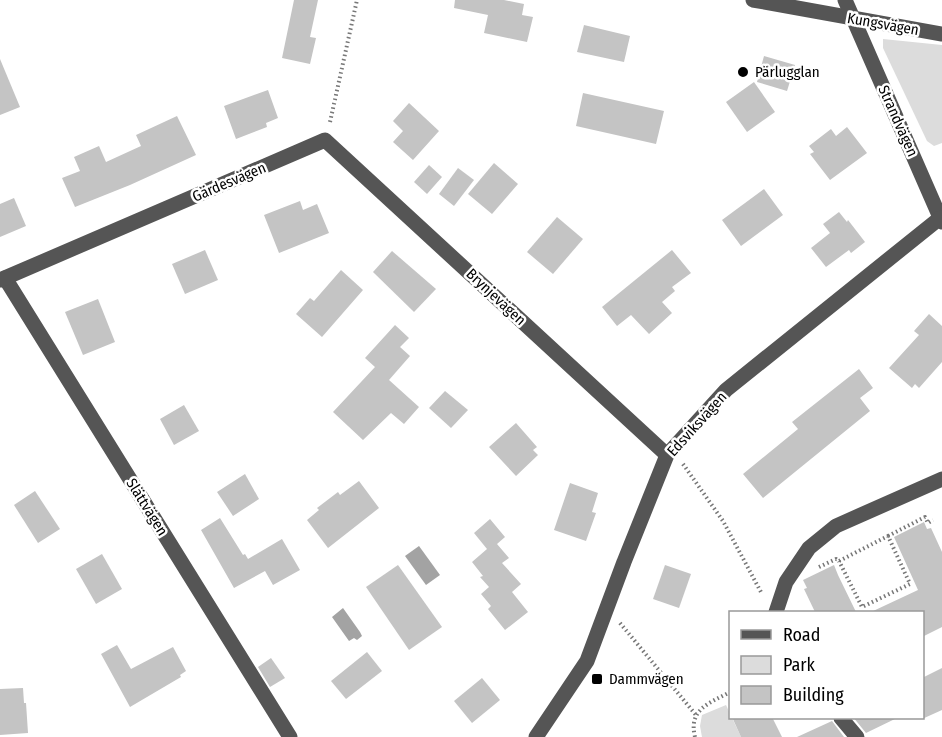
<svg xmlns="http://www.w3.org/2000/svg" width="942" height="737" font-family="'Fira Sans Condensed',sans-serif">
	<rect width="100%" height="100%" fill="#fff"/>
	<g fill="#dcdcdc">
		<polygon points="883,39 942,45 942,143 934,146 927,141 883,48"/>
		<polygon points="726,705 741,737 702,737 700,726 702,715"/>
	</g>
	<g fill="#a3a3a3">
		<polygon points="419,546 440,575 426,585 405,556"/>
		<polygon points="343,608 360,632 362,636 357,640 354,638 349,641 332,617"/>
	</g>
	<g fill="#c4c4c4">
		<polygon points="294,0 318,0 310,37 316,38 310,64 282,58"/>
		<polygon points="455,0 504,0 524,4 522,15 533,17 527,42 484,33 488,15 454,8"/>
		<polygon points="584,25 630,36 624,62 577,52"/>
		<polygon points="764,56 795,65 787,91 757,82"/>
		<polygon points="0,59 20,107 0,115"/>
		<polygon points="754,82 775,112 747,132 726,102"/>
		<polygon points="268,90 278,118 266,123 267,127 236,139 224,106"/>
		<polygon points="583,93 664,111 656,144 576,126"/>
		<polygon points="409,103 439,131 413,160 393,142 403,131 393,121"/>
		<polygon points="177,116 196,155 130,185 75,207 62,178 80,171 74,157 99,146 106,162 141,146 136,135"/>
		<polygon points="847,127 867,153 830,180 810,154 814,152 809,146 831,129 836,136"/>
		<polygon points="494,163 518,184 492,214 468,194"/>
		<polygon points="429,165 442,177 427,194 414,182"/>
		<polygon points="458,168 474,180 454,206 439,194"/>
		<polygon points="764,189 783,215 741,246 722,220"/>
		<polygon points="14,198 26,226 0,237 0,204"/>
		<polygon points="300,201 303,210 317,204 329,233 279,253 264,215"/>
		<polygon points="839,212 847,222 848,220 865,242 851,253 849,250 826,267 811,248 830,233 823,224"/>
		<polygon points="557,217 583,239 553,274 527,252"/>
		<polygon points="205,250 218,280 185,294 172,264"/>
		<polygon points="672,250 691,273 672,287 675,291 662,302 672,313 649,334 631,315 617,326 602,307"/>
		<polygon points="392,251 436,289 414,312 373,272"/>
		<polygon points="341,270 363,290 322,337 296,314 310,298 314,301"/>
		<polygon points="98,299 115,342 83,355 65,312"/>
		<polygon points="929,314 942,326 942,362 919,388 915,384 912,388 889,368 919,335 914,331"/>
		<polygon points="395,325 409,338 400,347 410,356 389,380 419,407 404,424 391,413 363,440 333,412 375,367 365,358"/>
		<polygon points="859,369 873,388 860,398 870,411 763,498 743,474 798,429 792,422"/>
		<polygon points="445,391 468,410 451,428 429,408"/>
		<polygon points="184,405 199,431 174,445 160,419"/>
		<polygon points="516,423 537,447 533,450 538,455 516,476 489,447"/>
		<polygon points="245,474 259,499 233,516 217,492"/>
		<polygon points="359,481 379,508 328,548 307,520 319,510 317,508 338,492 340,495"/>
		<polygon points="570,483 598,493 592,512 596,513 586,541 554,530"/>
		<polygon points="35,491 60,529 38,543 14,505"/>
		<polygon points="220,518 243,555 245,554 248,559 282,539 300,570 273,585 265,571 234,588 201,530"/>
		<polygon points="490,519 505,537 497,544 509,558 502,563 521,584 512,592 528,612 505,630 488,609 491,606 481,594 489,587 480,577 483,576 472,562 487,549 474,533"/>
		<polygon points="924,522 927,529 931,528 942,552 942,627 922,637 922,612 871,612 918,590 894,537"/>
		<polygon points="102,554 122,589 96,604 76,569"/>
		<polygon points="398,565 442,627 409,650 366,587"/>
		<polygon points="665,565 691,574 679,608 653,599"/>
		<polygon points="834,565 838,575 856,612 815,612 804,589 807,588 803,580"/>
		<polygon points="117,645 131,669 173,647 186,671 180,675 181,677 130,707 101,654"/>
		<polygon points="367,652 382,671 346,699 331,681"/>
		<polygon points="271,658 285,678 270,687 258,667"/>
		<polygon points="942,668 942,710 922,719 922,678"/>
		<polygon points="482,678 500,700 472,723 454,701"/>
		<polygon points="23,688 24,703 26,703 28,733 0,735 0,689"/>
		<polygon points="732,717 772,717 782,737 741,737"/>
		<polygon points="853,717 899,717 866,733"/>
		<polygon points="832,721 844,737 797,737"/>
	</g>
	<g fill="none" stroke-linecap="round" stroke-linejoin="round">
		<g stroke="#777" stroke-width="4" stroke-dasharray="1.5 3" stroke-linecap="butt">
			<polyline points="330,122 357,0"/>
			<polyline points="683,464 723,521 762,594"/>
			<polyline points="888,536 925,517 928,523 933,520"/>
			<polyline points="819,567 836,559 839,561 888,536 910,584 862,607 839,561"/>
			<polyline points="620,623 696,715"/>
			<path d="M695,737C688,709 710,703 730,692"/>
		</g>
		<g stroke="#555" stroke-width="15">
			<polyline points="753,0 942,34"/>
			<polyline points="845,0 942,222"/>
			<polyline points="5,278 290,737"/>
			<polyline points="0,280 325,140 667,455"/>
			<polyline points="776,612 786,582 809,548 836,526 942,479"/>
			<polyline points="841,718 857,737"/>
			<polyline points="536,737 587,661 624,562 667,455 726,390 940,218"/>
		</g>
	</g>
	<g fill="#000" stroke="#fff" stroke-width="2">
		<circle cx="743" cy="72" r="6"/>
		<rect x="591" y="673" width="12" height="12" rx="3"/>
	</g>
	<g text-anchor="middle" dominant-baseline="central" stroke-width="5" stroke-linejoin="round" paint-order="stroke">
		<g font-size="15" fill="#000" stroke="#fff">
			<text transform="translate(883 24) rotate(10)">Kungsvägen</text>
			<text transform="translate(898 121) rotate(66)">Strandvägen</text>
			<text transform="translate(229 182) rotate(-23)">Gärdesvägen</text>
			<text transform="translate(496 297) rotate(43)">Brynjevägen</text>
			<text transform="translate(697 424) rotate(-48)">Edsviksvägen</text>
			<text transform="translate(147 507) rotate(58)">Slättvägen</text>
		</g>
		<g font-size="15" fill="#000" stroke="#fff" text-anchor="start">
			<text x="755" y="72">Pärlugglan</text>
			<text x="609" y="679">Dammvägen</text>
		</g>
	</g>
	<rect x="729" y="611" width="195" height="108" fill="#ffffff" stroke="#999999" stroke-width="1.5"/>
	<rect x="741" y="630" width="30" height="9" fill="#555555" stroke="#999999" stroke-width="1.5"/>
	<text x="783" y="641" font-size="18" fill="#000000">Road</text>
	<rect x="741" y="656" width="30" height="18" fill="#dcdcdc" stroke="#999999" stroke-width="1.5"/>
	<text x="783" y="671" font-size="18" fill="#000000">Park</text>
	<rect x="741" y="686" width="30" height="18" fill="#c4c4c4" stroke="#999999" stroke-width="1.5"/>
	<text x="783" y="701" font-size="18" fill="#000000">Building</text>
</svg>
